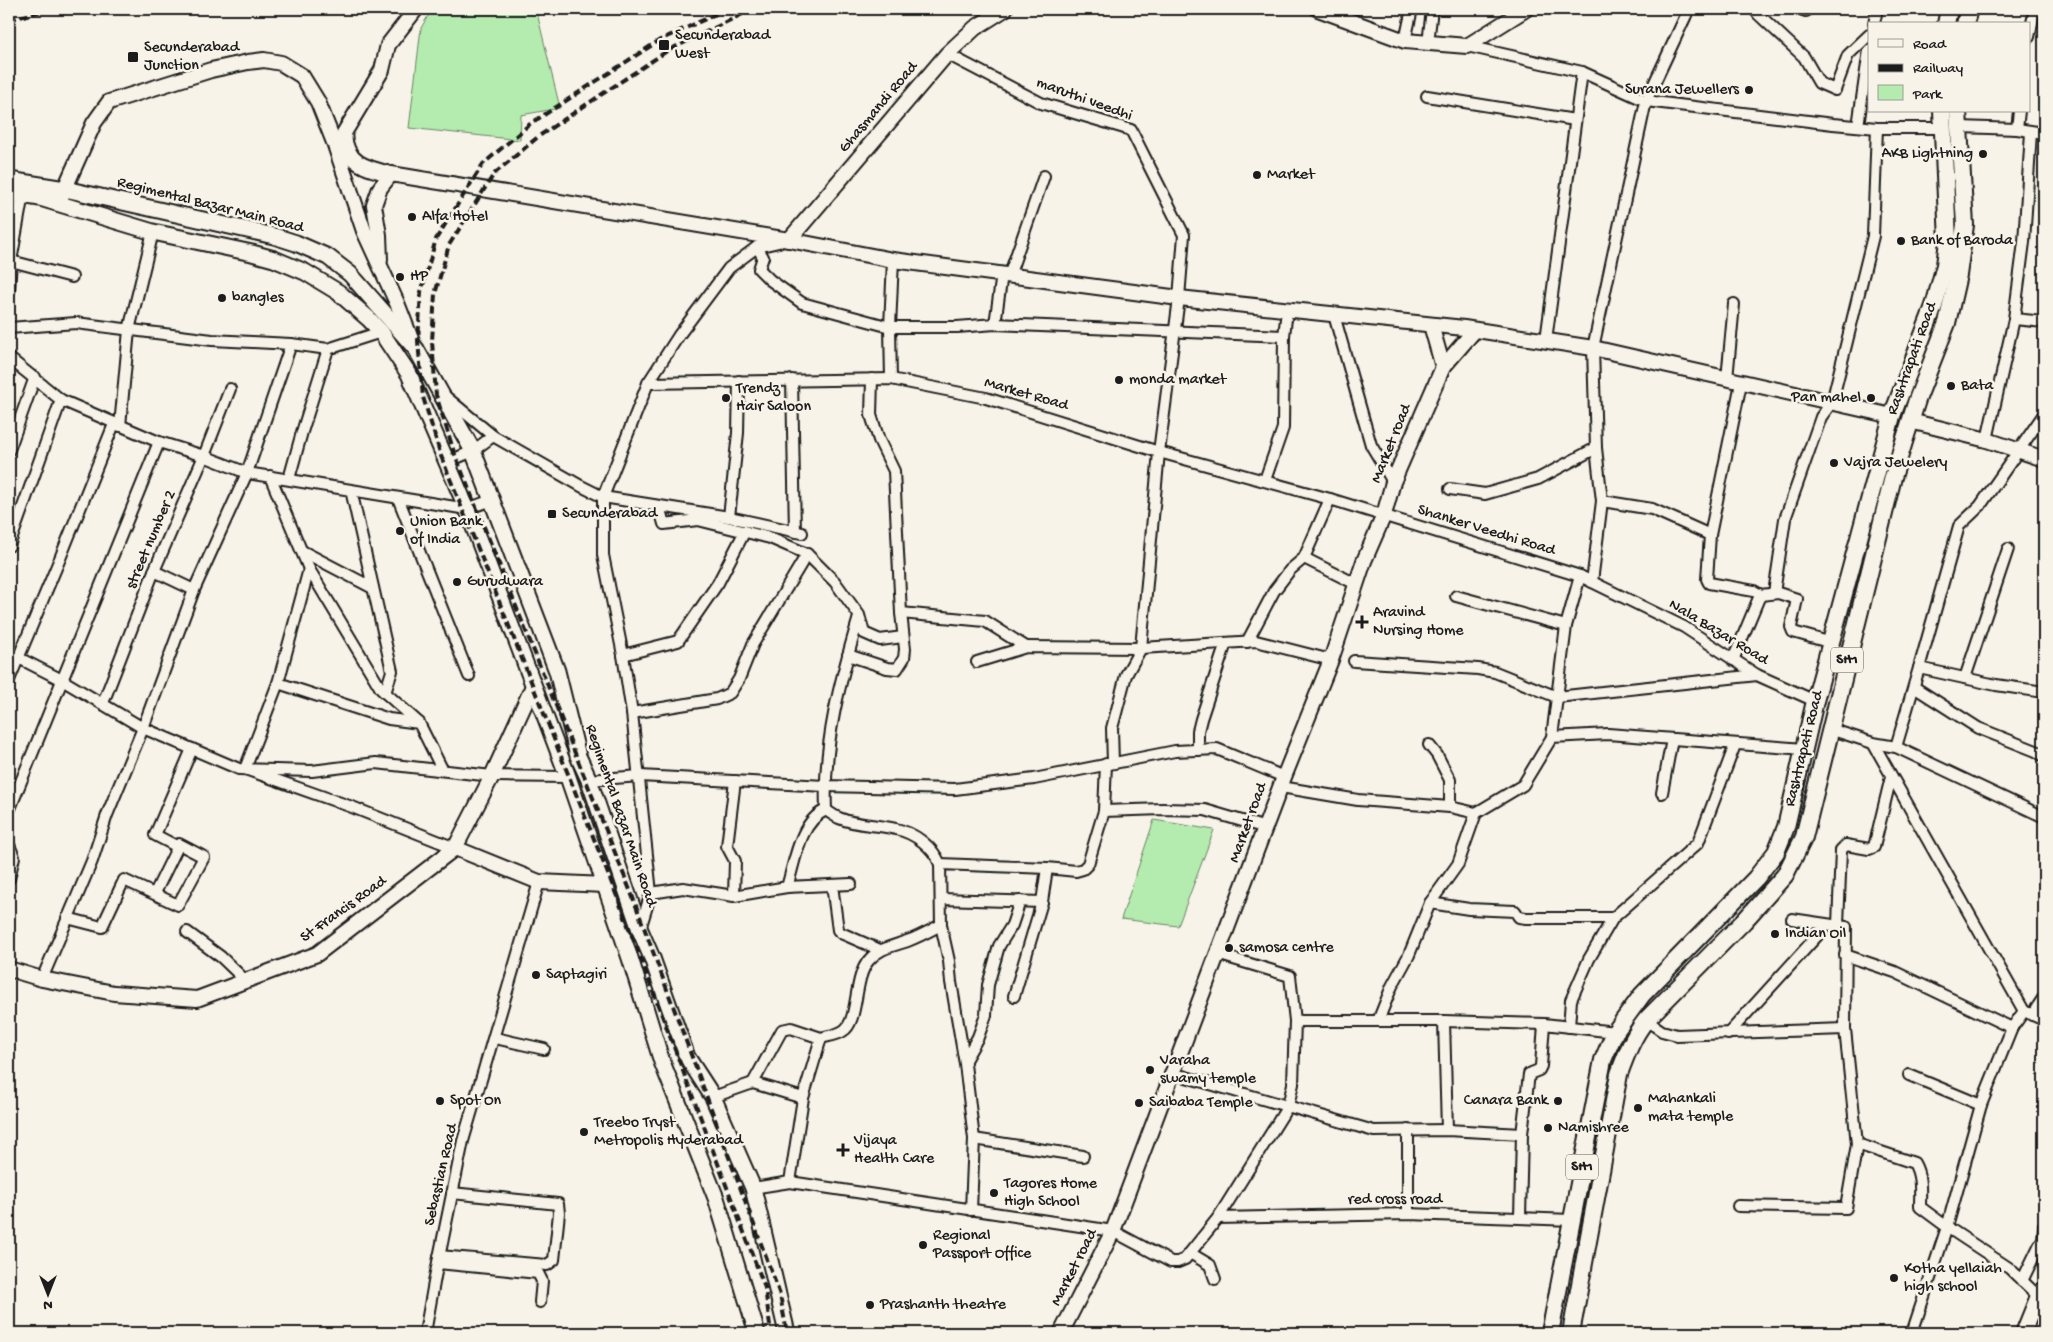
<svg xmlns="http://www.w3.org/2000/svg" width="2053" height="1342" font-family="'Gochi Hand',sans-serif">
	<rect width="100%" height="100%" fill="#f7f3e8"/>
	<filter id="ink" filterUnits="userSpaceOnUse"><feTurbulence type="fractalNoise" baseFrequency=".02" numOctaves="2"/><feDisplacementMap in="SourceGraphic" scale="10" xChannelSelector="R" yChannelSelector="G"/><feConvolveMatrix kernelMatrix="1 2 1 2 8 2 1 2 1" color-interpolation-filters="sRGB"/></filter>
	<g filter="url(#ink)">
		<g fill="#b4ebae" stroke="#688465">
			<polygon points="432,9 536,9 560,108 521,115 520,140 409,128 421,28"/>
			<polygon points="1154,820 1214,830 1178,926 1121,919"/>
		</g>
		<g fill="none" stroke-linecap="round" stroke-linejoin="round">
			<g stroke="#1c1c1c" stroke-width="14">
				<g id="minor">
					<polyline points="1755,9 1758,14 1804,57 1819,83 1835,90 1848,55 1869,35"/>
					<polyline points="1800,9 1806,11"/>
					<polyline points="1874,24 1877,9"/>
					<polyline points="2029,37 2035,9"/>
					<polyline points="1405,41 1412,9"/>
					<polyline points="1428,43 1432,9"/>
					<polyline points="1467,46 1582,72 1646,101 1833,124 1877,128 1944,128"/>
					<polyline points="947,54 1041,103 1131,130 1184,235 1179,298 1159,452 1141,648 1126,675 1115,717 1112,728 1113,763"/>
					<polyline points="1427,96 1575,120"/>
					<polyline points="1858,126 1869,50"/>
					<polyline points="1960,127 2017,129 2044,133"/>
					<polyline points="2017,129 2019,111"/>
					<polyline points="757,247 763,257 759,269 770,280 802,303 890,327 957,327 995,324 1284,336"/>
					<polyline points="11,261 72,277"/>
					<polyline points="1009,276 1044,176"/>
					<polyline points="9,291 11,261 23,194"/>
					<polyline points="1334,315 1371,445 1393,482"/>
					<polyline points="2014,319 2044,322"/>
					<polyline points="995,324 1002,274"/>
					<polyline points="9,328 76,323 212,340 291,344 328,349 381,332"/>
					<polyline points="1546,340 1582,72"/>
					<polyline points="9,358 61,400 159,442 204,456 247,473 467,509 492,500"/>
					<polyline points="891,379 890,327 893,260"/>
					<polyline points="1727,379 1734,304"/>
					<polyline points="792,380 795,532"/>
					<polyline points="648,383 891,379 986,398 1159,452 1330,499 1580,576 1684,627 1757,675 1815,701"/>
					<polyline points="446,397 493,436 581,486 603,497 729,517 802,533"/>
					<polyline points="120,426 129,330 153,232"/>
					<polyline points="1987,440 2014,319 2024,242 2031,132"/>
					<polyline points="9,450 35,377"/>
					<polyline points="447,462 473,451 493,436"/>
					<polyline points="270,476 309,569 381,689 419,723"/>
					<polyline points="289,479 302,432 328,349"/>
					<polyline points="1265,480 1283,428 1284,336 1287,310"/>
					<polyline points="1450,489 1485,494 1538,479 1596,448"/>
					<polyline points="351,490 392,671 385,693"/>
					<polyline points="398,498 469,676"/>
					<polyline points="1602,501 1652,509 1710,535 1741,383"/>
					<polyline points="659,506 664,524 698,520 770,538 807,554 835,582 859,615 864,633 880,640 903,637"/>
					<polyline points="729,517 738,433 739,381"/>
					<polyline points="1710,535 1707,579 1709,583 1754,591 1761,595"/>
					<polyline points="9,546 61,400"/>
					<polyline points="302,551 373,588"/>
					<polyline points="1304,558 1356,584"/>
					<polyline points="309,569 278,683 245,769 352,807 455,848"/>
					<polyline points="154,571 194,590"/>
					<polyline points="1592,582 1602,501 1596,448 1593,348 1646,101 1689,9"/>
					<polyline points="1774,593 1785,519 1821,417 1832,402 1873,236 1877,128"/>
					<polyline points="1456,596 1566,626 1580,576"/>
					<polyline points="901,613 985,621 1026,647"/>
					<polyline points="1247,642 1274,591 1290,570 1304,558 1330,499"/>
					<polyline points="9,653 62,680 143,728 239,769 312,771 376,763 492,776 568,777"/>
					<polyline points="623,655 678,641 718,583 745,531"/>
					<polyline points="848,655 887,668 897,669 904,658 905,649 901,613 894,471 879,440 871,415 872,379"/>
					<polyline points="1733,660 1758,600 1761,595 1778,593 1797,599 1791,627 1793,632 1832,643"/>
					<polyline points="1354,661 1478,669 1495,672 1557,697 1757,675"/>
					<polyline points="977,662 1026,647 1141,648 1256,641 1331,660"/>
					<polyline points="1919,668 1959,526 1980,506 2044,414"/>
					<polyline points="1965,678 2008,549"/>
					<polyline points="9,680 61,556 114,424"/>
					<polyline points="278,683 389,719 419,723 442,769"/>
					<polyline points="1914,687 1978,728 2036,751 2044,756"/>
					<polyline points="103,703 154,571 204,456 230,389"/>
					<polyline points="632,713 717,699 730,693 739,679 753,644 807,554"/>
					<polyline points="1830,729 1873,743 1896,747 2044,817"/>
					<polyline points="1552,737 1608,734 1804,749"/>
					<polyline points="1873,743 2024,1011 2012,1028 1981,1105 1947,1227 1912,1333"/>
					<polyline points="1429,745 1437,755 1450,780 1450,807"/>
					<polyline points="1896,747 1919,668 1996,685 2044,692"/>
					<polyline points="1198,750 1198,731 1201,719 1226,643"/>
					<polyline points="589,780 640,776 825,786 955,789 1034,779 1175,751 1217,749 1284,777"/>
					<polyline points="1281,787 1358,800 1450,807 1476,813 1523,785 1552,737 1566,626"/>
					<polyline points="1662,793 1672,739"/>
					<path d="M826,810C823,743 840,681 859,617"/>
					<path d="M826,810C830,813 834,816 839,818C857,826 878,824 896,829C915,833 933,847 940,864"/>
					<polyline points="9,811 159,442"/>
					<polyline points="1104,811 1106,764"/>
					<polyline points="9,845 14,857 9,879"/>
					<polyline points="178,847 155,835 192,749"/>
					<polyline points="832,885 838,930 841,933 880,950"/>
					<polyline points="787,887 851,884"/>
					<path d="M651,893L683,888L734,896L787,887C795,862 799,822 826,810"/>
					<polyline points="734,896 735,861 727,846 735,781"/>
					<polyline points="941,899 1042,902 1047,868"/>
					<polyline points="1430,903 1469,909 1515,911 1519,917 1526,918 1613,918"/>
					<polyline points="67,918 102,927 124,880 178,905 204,857 179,844 155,893"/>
					<polyline points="1792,919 1846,927 1845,1029"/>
					<polyline points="1838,925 1841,850 1846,845 1869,849 1874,847 1891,777"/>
					<polyline points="640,929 651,893 632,713 623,655 603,555 603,497 648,383 679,335 729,268 757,247 783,241"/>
					<polyline points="187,932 221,957 246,981"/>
					<polyline points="1217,954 1290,976 1295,1021 1444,1021 1544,1024 1615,1032"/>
					<polyline points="1845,955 1895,972 2012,1028"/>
					<polyline points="42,979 92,861 107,815 143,728 194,590 247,473 291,344"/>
					<polyline points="1014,996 1042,902"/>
					<polyline points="2024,1011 2044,1020"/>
					<polyline points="2032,1015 2044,997"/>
					<path d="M1646,1020L1662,1031L1677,1035L1845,1029L1857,1144L1914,1163C1922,1177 1920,1192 1920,1207L1947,1227L2009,1268L2038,1296L2044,1298"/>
					<polyline points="1378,1021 1392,986 1409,955 1430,903 1458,864 1476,813"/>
					<polyline points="1444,1021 1447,1130"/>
					<polyline points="1569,1027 1571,1000 1589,959 1613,918 1698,843 1735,745"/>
					<polyline points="1728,1034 1827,925"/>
					<polyline points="495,1038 544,1049"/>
					<path d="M821,1038C828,1036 837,1035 843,1031C859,1022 853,978 869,960C880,947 895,946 910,940C921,936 931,930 941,925"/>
					<polyline points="965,1060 978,1037 986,1015 988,985 999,946 1012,925 1020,901"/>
					<polyline points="1172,1073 1374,1131 1447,1130 1522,1134"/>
					<polyline points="1909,1075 1981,1105"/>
					<polyline points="753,1083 782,1030 791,1028 821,1038 803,1098"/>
					<polyline points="713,1097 753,1083 803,1098 790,1182"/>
					<polyline points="974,1139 1083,1156"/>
					<polyline points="753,1188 790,1182 1113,1231 1171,1262 1178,1262 1185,1259 1218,1218 1288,1106 1293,1084 1295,1021"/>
					<polyline points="1738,1206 1846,1208 1857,1144"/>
					<polyline points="971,1210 974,1139 965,1064 951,982 949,961 941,925 940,864 1047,868 1076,871 1083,869 1088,864 1104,811 1163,809 1205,810 1266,828"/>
					<polyline points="1408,1214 1408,1130"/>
					<polyline points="1520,1217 1522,1134 1529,1074 1539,1070 1541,1066 1544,1024"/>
					<polyline points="1218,1218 1408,1214 1572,1220"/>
					<polyline points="2043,1240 2044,1226"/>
					<polyline points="1190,1253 1210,1265 1215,1279"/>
					<polyline points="439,1256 547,1265 554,1260 559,1213 558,1204 452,1193"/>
					<polyline points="438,1263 538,1273 542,1281 540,1302"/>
					<polyline points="2022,1281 2041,1242 2044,1240"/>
					<polyline points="425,1333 435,1277 463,1141 539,882"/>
				</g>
			</g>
			<g stroke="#1c1c1c" stroke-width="18">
				<g id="tertiary">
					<path d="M416,9L388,45L382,70L344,133C345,163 365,168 391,174L789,240L893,260L1179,298L1464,328L1593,348L1892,416"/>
					<polyline points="1318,9 1405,41 1467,46 1526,9"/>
					<polyline points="61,197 94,123 109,102 211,70 248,62 264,60 281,63 302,76 318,102 335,145 364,231 397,303 413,344"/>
					<polyline points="789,240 947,54 975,28 1005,9"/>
					<polyline points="380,260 379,235 374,205 380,188 391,174"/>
					<polyline points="1431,325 1443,367"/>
					<polyline points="1910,421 1987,440 2044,459"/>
					<polyline points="455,848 539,882 605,885"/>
					<polyline points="9,969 42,979 114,993 197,999 317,954 455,848 492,776 533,686"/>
					<polyline points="1061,1333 1113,1231 1284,777 1331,660 1364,561 1384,515 1393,482 1443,367 1475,330"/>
					<polyline points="2023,1333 2038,1296 2044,1289"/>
				</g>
			</g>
			<g stroke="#1c1c1c" stroke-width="19">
				<g id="secondary">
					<polyline points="9,180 65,189 274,236 296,243 328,257 350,274 416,349 473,451 557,671 578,756 589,780 640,930 652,958 687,1057 713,1097 753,1188 787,1333"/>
					<polyline points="9,193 40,198 153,232 252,253 274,259 305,272 338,292 369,319 381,332 409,374 467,509 568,777 630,958 662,1062 716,1198 757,1333"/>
				</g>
			</g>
			<g stroke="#1c1c1c" stroke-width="20">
				<g id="primary">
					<polyline points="1946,24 1949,9"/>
					<polyline points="1965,24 1969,9"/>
					<polyline points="1550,1333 1603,1060 1615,1032 1642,995 1756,878 1776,852 1786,827 1815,701 1892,416 1934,306 1945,265 1948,241 1942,111"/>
					<path d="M1571,1333L1619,1074C1626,1055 1633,1036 1646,1020L1744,921L1785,875L1804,837L1893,477L1917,400L1947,323L1958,275L1965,225L1958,111"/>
				</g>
			</g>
			<use href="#minor" stroke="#f7f3e8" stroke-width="10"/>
			<use href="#tertiary" stroke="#f7f3e8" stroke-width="14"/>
			<use href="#secondary" stroke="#f7f3e8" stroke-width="15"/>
			<use href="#primary" stroke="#f7f3e8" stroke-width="16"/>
			<g stroke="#1c1c1c" stroke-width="4" stroke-dasharray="8 4" stroke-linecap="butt">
				<polyline points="727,9 660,40 530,124 483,164 436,239 421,292 418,341 423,397 441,456 618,899 765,1288 771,1333"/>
				<polyline points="753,9 667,51 539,136 494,174 449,245 435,294 432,341 436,395 454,452 632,895 780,1295 787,1333"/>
				<polyline points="9,20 49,9"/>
			</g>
		</g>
	</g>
	<g fill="#1c1c1c" stroke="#f7f3e8" stroke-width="2">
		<rect x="658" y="39" width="12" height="12" rx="2.5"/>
		<rect x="127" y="51" width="12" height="12" rx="2.5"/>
		<circle cx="1749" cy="90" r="5"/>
		<circle cx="1983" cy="154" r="5"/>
		<circle cx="1257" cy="175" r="5"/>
		<circle cx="412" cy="217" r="5"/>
		<circle cx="1901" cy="241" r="5"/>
		<circle cx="400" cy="277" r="5"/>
		<circle cx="222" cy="298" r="5"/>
		<circle cx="1119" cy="380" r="5"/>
		<circle cx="1951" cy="386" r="5"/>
		<circle cx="726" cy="398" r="5"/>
		<circle cx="1871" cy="398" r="5"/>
		<circle cx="1834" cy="463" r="5"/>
		<rect x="547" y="509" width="10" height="10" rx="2.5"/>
		<circle cx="400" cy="531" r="5"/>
		<circle cx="457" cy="582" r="5"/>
		<path d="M1359.5 614.5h5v5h5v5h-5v5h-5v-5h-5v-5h5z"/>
		<circle cx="1775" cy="934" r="5"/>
		<circle cx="1229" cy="948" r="5"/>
		<circle cx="536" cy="975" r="5"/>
		<circle cx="1150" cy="1070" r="5"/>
		<circle cx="440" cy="1101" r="5"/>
		<circle cx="1558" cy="1101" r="5"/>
		<circle cx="1139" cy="1103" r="5"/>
		<circle cx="1638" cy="1108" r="5"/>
		<circle cx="1548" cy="1128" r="5"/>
		<circle cx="584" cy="1132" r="5"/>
		<path d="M840.5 1142.5h5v5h5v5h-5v5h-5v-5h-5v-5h5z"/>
		<circle cx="994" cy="1193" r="5"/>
		<circle cx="923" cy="1245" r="5"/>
		<circle cx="1894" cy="1278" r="5"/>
		<circle cx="870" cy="1305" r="5"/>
	</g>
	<g text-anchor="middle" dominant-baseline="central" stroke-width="5" stroke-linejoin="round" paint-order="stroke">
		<g fill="#f7f3e8" stroke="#5e5c59" stroke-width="1">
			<rect x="1831" y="647.5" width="32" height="25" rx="4"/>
			<rect x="1566" y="1154.5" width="32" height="25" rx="4"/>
		</g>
		<g font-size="15" font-weight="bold" fill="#1c1c1c">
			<text x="1847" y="660">SH1</text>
			<text x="1582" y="1167">SH1</text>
		</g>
		<g font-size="16" fill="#1c1c1c" stroke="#f7f3e8" text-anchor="start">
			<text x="675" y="36">Secunderabad<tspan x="675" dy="18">West</tspan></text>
			<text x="144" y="48">Secunderabad<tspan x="144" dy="18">Junction</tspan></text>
			<text x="1739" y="90" text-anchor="end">Surana Jewellers</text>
			<text x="1973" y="154" text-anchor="end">AKB Lightning</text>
			<text x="1267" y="175">Market</text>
			<text x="422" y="217">Alfa Hotel</text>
			<text x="1911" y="241">Bank of Baroda</text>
			<text x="410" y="277">HP</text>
			<text x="232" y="298">bangles</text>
			<text x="1129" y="380">monda market</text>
			<text x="1961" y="386">Bata</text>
			<text x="736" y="389">Trendz<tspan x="736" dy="18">Hair Saloon</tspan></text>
			<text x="1861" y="398" text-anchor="end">Pan mahel</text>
			<text x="1844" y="463">Vajra Jewelery</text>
			<text x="562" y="514">Secunderabad</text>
			<text x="410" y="522">Union Bank<tspan x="410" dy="18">of India</tspan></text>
			<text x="467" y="582">Gurudwara</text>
			<text x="1373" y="613">Aravind<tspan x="1373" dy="18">Nursing Home</tspan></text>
			<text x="1785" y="934">Indian Oil</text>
			<text x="1239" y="948">samosa centre</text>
			<text x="546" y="975">Saptagiri</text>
			<text x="1160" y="1061">Varaha<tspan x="1160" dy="18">swamy temple</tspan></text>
			<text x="1648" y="1099">Mahankali<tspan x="1648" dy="18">mata temple</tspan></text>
			<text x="450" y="1101">Spot On</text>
			<text x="1548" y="1101" text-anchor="end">Canara Bank</text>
			<text x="1149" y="1103">Saibaba Temple</text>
			<text x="594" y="1123">Treebo Tryst<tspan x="594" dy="18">Metropolis Hyderabad</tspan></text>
			<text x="1558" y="1128">Namishree</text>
			<text x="854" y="1141">Vijaya<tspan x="854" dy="18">Health Care</tspan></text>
			<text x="1004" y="1184">Tagores Home<tspan x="1004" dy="18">High School</tspan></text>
			<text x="933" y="1236">Regional<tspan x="933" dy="18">Passport Office</tspan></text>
			<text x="1904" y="1269">Kotha yellaiah<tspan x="1904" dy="18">high school</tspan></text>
			<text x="880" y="1305">Prashanth theatre</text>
		</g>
		<g font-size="16" fill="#1c1c1c" stroke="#f7f3e8">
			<text transform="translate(1084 100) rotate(20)">maruthi veedhi</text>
			<text transform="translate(879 108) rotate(-50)">Ghasmandi Road</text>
			<text transform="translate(210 206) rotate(14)">Regimental Bazar Main Road</text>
			<text transform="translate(1913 359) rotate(-70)">Rashtrapati Road</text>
			<text transform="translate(1026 395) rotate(16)">Market Road</text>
			<text transform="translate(1392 444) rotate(-68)">Market road</text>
			<text transform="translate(1486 531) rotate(17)">Shanker Veedhi Road</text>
			<text transform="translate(152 540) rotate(-67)">street number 2</text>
			<text transform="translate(1718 633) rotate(31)">Nala Bazar Road</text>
			<text transform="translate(1805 749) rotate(-76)">Rashtrapati Road</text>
			<text transform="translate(620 816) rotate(71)">Regimental Bazar Main Road</text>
			<text transform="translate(1249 823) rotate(-70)">Market road</text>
			<text transform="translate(344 910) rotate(-36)">St Francis Road</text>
			<text transform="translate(442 1175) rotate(-77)">Sebastian Road</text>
			<text x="1395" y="1200">red cross road</text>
			<text transform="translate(1075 1268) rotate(-63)">Market road</text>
		</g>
	</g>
	<rect width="2053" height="1342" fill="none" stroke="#f7f3e8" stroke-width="30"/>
	<rect x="15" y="15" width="2023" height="1312" fill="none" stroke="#1c1c1c" stroke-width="2" filter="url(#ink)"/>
	<rect x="1868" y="22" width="162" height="90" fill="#f7f3e8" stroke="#9f9d96"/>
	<rect x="1878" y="39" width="25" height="8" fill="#f7f3e8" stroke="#9f9d96"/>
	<text x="1913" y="48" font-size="15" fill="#1c1c1c">Road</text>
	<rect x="1878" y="64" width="25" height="8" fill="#1c1c1c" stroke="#9f9d96"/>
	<text x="1913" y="72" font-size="15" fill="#1c1c1c">Railway</text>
	<rect x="1878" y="85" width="25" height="15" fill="#b4ebae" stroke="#9f9d96"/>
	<text x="1913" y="98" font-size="15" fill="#1c1c1c">Park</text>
	<g transform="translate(48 1294) rotate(180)" stroke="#f7f3e8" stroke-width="4" paint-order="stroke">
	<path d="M0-4L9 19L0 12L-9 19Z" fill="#1c1c1c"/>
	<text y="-8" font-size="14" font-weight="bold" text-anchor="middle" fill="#1c1c1c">N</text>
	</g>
</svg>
